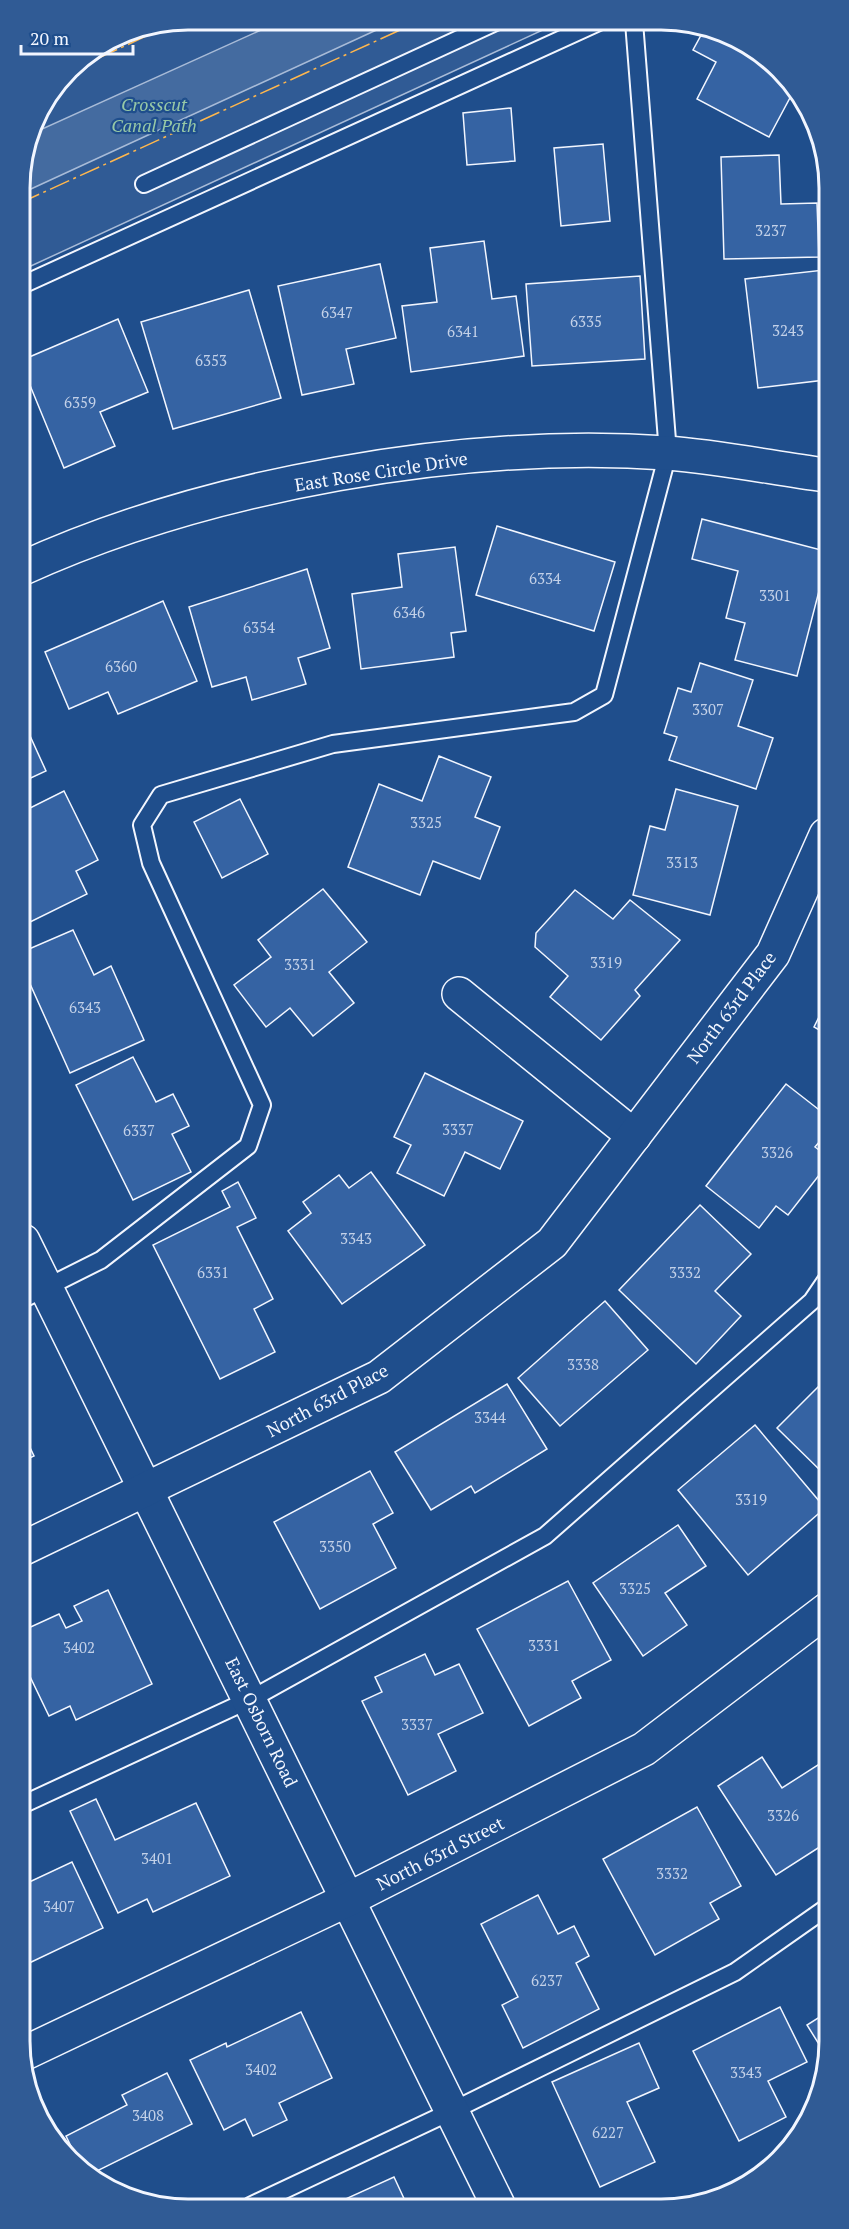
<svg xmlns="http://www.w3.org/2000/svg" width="849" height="2229" font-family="'PT Serif',serif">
	<rect width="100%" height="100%" fill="#1f4e8c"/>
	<polygon fill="#305b95" stroke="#a8bbd7" stroke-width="1.5" points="188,20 560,22 20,271 20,176 37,114 77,61 124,32"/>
	<polygon fill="#446ba0" stroke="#a8bbd7" stroke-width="1.5" points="283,20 396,21 20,194 20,176 31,134"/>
	<g fill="#3563a3" stroke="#f2f6ff" stroke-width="1.5">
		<polygon points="705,28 772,61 792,94 769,137 697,99 716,62 693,50"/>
		<polygon points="511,108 515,161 467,165 463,113"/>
		<polygon points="603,144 610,221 561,226 554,148"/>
		<polygon points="779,155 781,204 817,203 819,257 724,259 721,157"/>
		<polygon points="484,241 492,299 516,296 524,356 411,372 402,306 437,302 430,248"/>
		<polygon points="380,264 396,338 346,349 354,384 302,395 278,286"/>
		<polygon points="824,270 825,380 758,388 745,279"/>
		<polygon points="640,276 645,359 532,366 526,284"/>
		<polygon points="249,290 281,398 173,429 141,322"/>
		<polygon points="118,319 148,392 100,412 115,446 64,468 20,361"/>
		<polygon points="702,519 825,551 825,568 797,676 735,660 745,623 726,618 738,571 692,559"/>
		<polygon points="497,526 615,562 594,631 476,595"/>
		<polygon points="455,547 466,631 451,633 454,657 361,669 352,594 402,587 398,554"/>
		<polygon points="307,569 330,648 298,658 306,684 252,700 246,677 212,687 189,607"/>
		<polygon points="163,601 197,681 118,714 108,692 69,709 45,652"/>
		<polygon points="700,663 753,680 738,726 773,738 756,789 669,760 677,737 664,733 678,688 691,692"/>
		<polygon points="21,716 46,771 22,782"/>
		<polygon points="439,756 491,777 475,817 500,827 480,879 433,861 420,895 348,867 379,784 422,801"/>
		<polygon points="676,789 738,806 710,915 633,895 650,826 665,830"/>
		<polygon points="64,791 98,860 76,871 87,894 22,926 22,812"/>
		<polygon points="240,799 268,854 222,878 194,822"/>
		<polygon points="323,889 367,942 329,972 354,1003 313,1036 290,1008 266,1027 234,985 271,957 258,940"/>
		<polygon points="575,890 613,919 630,900 680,940 635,990 640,996 601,1040 550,997 568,976 535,947 536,933"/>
		<polygon points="73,930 94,975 111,966 144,1040 70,1073 22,966 22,952"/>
		<polygon points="826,1003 826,1034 814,1027"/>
		<polygon points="133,1057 156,1102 173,1094 189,1126 172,1134 191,1172 133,1200 76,1085"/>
		<polygon points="425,1073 523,1121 500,1169 465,1152 444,1196 397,1173 411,1145 394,1137"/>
		<polygon points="786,1084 827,1116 827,1133 815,1147 827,1156 827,1165 788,1215 776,1206 759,1228 706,1186"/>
		<polygon points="371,1172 425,1245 342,1304 288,1231 311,1213 303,1202 339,1175 349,1188"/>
		<polygon points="238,1182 256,1218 237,1227 273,1299 254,1309 275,1352 220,1379 153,1245 230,1207 222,1191"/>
		<polygon points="700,1205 751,1254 715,1291 741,1316 696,1364 619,1290"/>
		<polygon points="605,1301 648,1350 560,1426 518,1378"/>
		<polygon points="827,1378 828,1478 777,1428"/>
		<polygon points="507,1384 547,1449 475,1493 471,1486 431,1510 395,1452"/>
		<polygon points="755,1425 825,1508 748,1575 678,1490"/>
		<polygon points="23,1433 34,1456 23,1461"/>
		<polygon points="370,1471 393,1513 373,1524 396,1568 320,1609 274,1522"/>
		<polygon points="678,1525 706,1566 665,1593 687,1625 643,1656 593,1583"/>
		<polygon points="568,1581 611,1660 572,1681 581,1698 529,1726 477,1629"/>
		<polygon points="108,1590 152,1684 76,1720 70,1706 49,1716 24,1664 24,1630 59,1614 66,1628 82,1621 74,1606"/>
		<polygon points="425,1654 435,1675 459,1664 483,1713 438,1734 456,1771 408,1795 362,1701 382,1692 375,1677"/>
		<polygon points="762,1757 782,1788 824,1761 828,1768 829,1841 776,1875 718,1786"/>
		<polygon points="96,1799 115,1840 196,1803 230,1876 153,1912 147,1899 118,1913 70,1811"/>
		<polygon points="697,1807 741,1886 710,1903 719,1919 655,1955 603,1859"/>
		<polygon points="72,1862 103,1928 25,1965 25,1884"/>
		<polygon points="538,1895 558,1934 574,1926 589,1956 576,1963 599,2009 523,2048 502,2005 518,1997 481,1924"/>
		<polygon points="780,2007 807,2062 768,2081 786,2117 739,2141 693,2051"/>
		<polygon points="829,2011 829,2052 827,2057 807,2025"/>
		<polygon points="301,2012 332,2078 279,2103 287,2120 253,2136 245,2119 224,2130 190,2060 226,2043 227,2047"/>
		<polygon points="639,2043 659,2088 627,2102 655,2162 600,2187 552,2082"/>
		<polygon points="167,2073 192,2124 93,2173 81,2167 66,2136 127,2105 122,2095"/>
		<polygon points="394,2177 407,2205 343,2205 341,2201"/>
	</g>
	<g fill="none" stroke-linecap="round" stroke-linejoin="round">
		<g stroke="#f2f6ff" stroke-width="20">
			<g id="lane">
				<polyline points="144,184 498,21"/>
				<polyline points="20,286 599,22"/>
				<polyline points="23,1299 101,1260 248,1146 262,1105 151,863 142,825 161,795 333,744 574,712 604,695 668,453 634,22"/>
				<polyline points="24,1804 251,1699 545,1536 812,1301 827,1279"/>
				<polyline points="250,2206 454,2110 735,1972 829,1906"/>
			</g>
		</g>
		<g stroke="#f2f6ff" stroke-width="36">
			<g id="street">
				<path d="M21,569C207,484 464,439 667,453C720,457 773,468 825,475"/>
				<polyline points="459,994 634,1136"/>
				<polyline points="23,1241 498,2205"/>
				<polyline points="24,1548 379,1377 552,1243 773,954 826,835"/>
				<polyline points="25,2053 349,1899 644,1749 828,1609"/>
			</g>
		</g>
		<use href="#lane" stroke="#1f4e8c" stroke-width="16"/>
		<use href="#street" stroke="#1f4e8c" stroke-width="33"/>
		<polyline stroke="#f2f6ff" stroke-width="3" points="113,39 130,31"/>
		<g stroke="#ffb74d" stroke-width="1.5" stroke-dasharray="21 4.5 3 4.5" stroke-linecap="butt">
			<polyline points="68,72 179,21"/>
			<polyline points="20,203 420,21"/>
		</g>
	</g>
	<g text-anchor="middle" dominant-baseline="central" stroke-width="4.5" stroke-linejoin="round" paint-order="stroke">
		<g font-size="15" fill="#c3d1e8">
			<text x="771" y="230">3237</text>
			<text x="337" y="312">6347</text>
			<text x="586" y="321">6335</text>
			<text x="788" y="330">3243</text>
			<text x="463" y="331">6341</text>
			<text x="211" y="360">6353</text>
			<text x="80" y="402">6359</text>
			<text x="545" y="578">6334</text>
			<text x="775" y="595">3301</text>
			<text x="409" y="612">6346</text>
			<text x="259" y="627">6354</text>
			<text x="121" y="666">6360</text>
			<text x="708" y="709">3307</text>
			<text x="426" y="822">3325</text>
			<text x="682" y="862">3313</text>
			<text x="606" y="962">3319</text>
			<text x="300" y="964">3331</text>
			<text x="85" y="1007">6343</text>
			<text x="458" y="1129">3337</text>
			<text x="139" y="1130">6337</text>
			<text x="777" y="1152">3326</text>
			<text x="356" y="1238">3343</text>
			<text x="213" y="1272">6331</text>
			<text x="685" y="1272">3332</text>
			<text x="583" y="1364">3338</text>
			<text x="490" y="1417">3344</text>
			<text x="751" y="1499">3319</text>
			<text x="335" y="1546">3350</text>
			<text x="635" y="1588">3325</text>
			<text x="544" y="1645">3331</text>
			<text x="79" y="1647">3402</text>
			<text x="417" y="1724">3337</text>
			<text x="783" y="1815">3326</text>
			<text x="157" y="1858">3401</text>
			<text x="672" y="1873">3332</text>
			<text x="59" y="1906">3407</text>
			<text x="547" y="1980">6237</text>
			<text x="261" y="2069">3402</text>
			<text x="746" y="2072">3343</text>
			<text x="148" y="2115">3408</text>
			<text x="608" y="2132">6227</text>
		</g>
		<g font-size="18" font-style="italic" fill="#97c8a6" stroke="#1f4e8c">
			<text x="154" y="104">Crosscut<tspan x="154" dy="21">Canal Path</tspan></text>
		</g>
		<g font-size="18" fill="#f2f6ff" stroke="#1f4e8c">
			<text transform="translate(381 471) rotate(-9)">East Rose Circle Drive</text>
			<text transform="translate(731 1007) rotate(-53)">North 63rd Place</text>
			<text transform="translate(327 1400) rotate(-28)">North 63rd Place</text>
			<text transform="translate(262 1722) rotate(64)">East Osborn Road</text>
			<text transform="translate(440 1853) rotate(-27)">North 63rd Street</text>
		</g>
	</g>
	<path d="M0 0H849V2229H0ZM188 30H661A158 158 0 0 1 819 188V2041A158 158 0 0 1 661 2199H188A158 158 0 0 1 30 2041V188A158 158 0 0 1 188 30Z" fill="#305b95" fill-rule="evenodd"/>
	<path fill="none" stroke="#f2f6ff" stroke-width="3" d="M188 30H661A158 158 0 0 1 819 188V2041A158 158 0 0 1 661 2199H188A158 158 0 0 1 30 2041V188A158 158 0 0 1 188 30Z"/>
	<path d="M21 45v9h112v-9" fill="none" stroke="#f2f6ff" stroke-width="3"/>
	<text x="30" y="45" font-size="18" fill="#f2f6ff" stroke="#1f4e8c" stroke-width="4.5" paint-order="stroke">20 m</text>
</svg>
